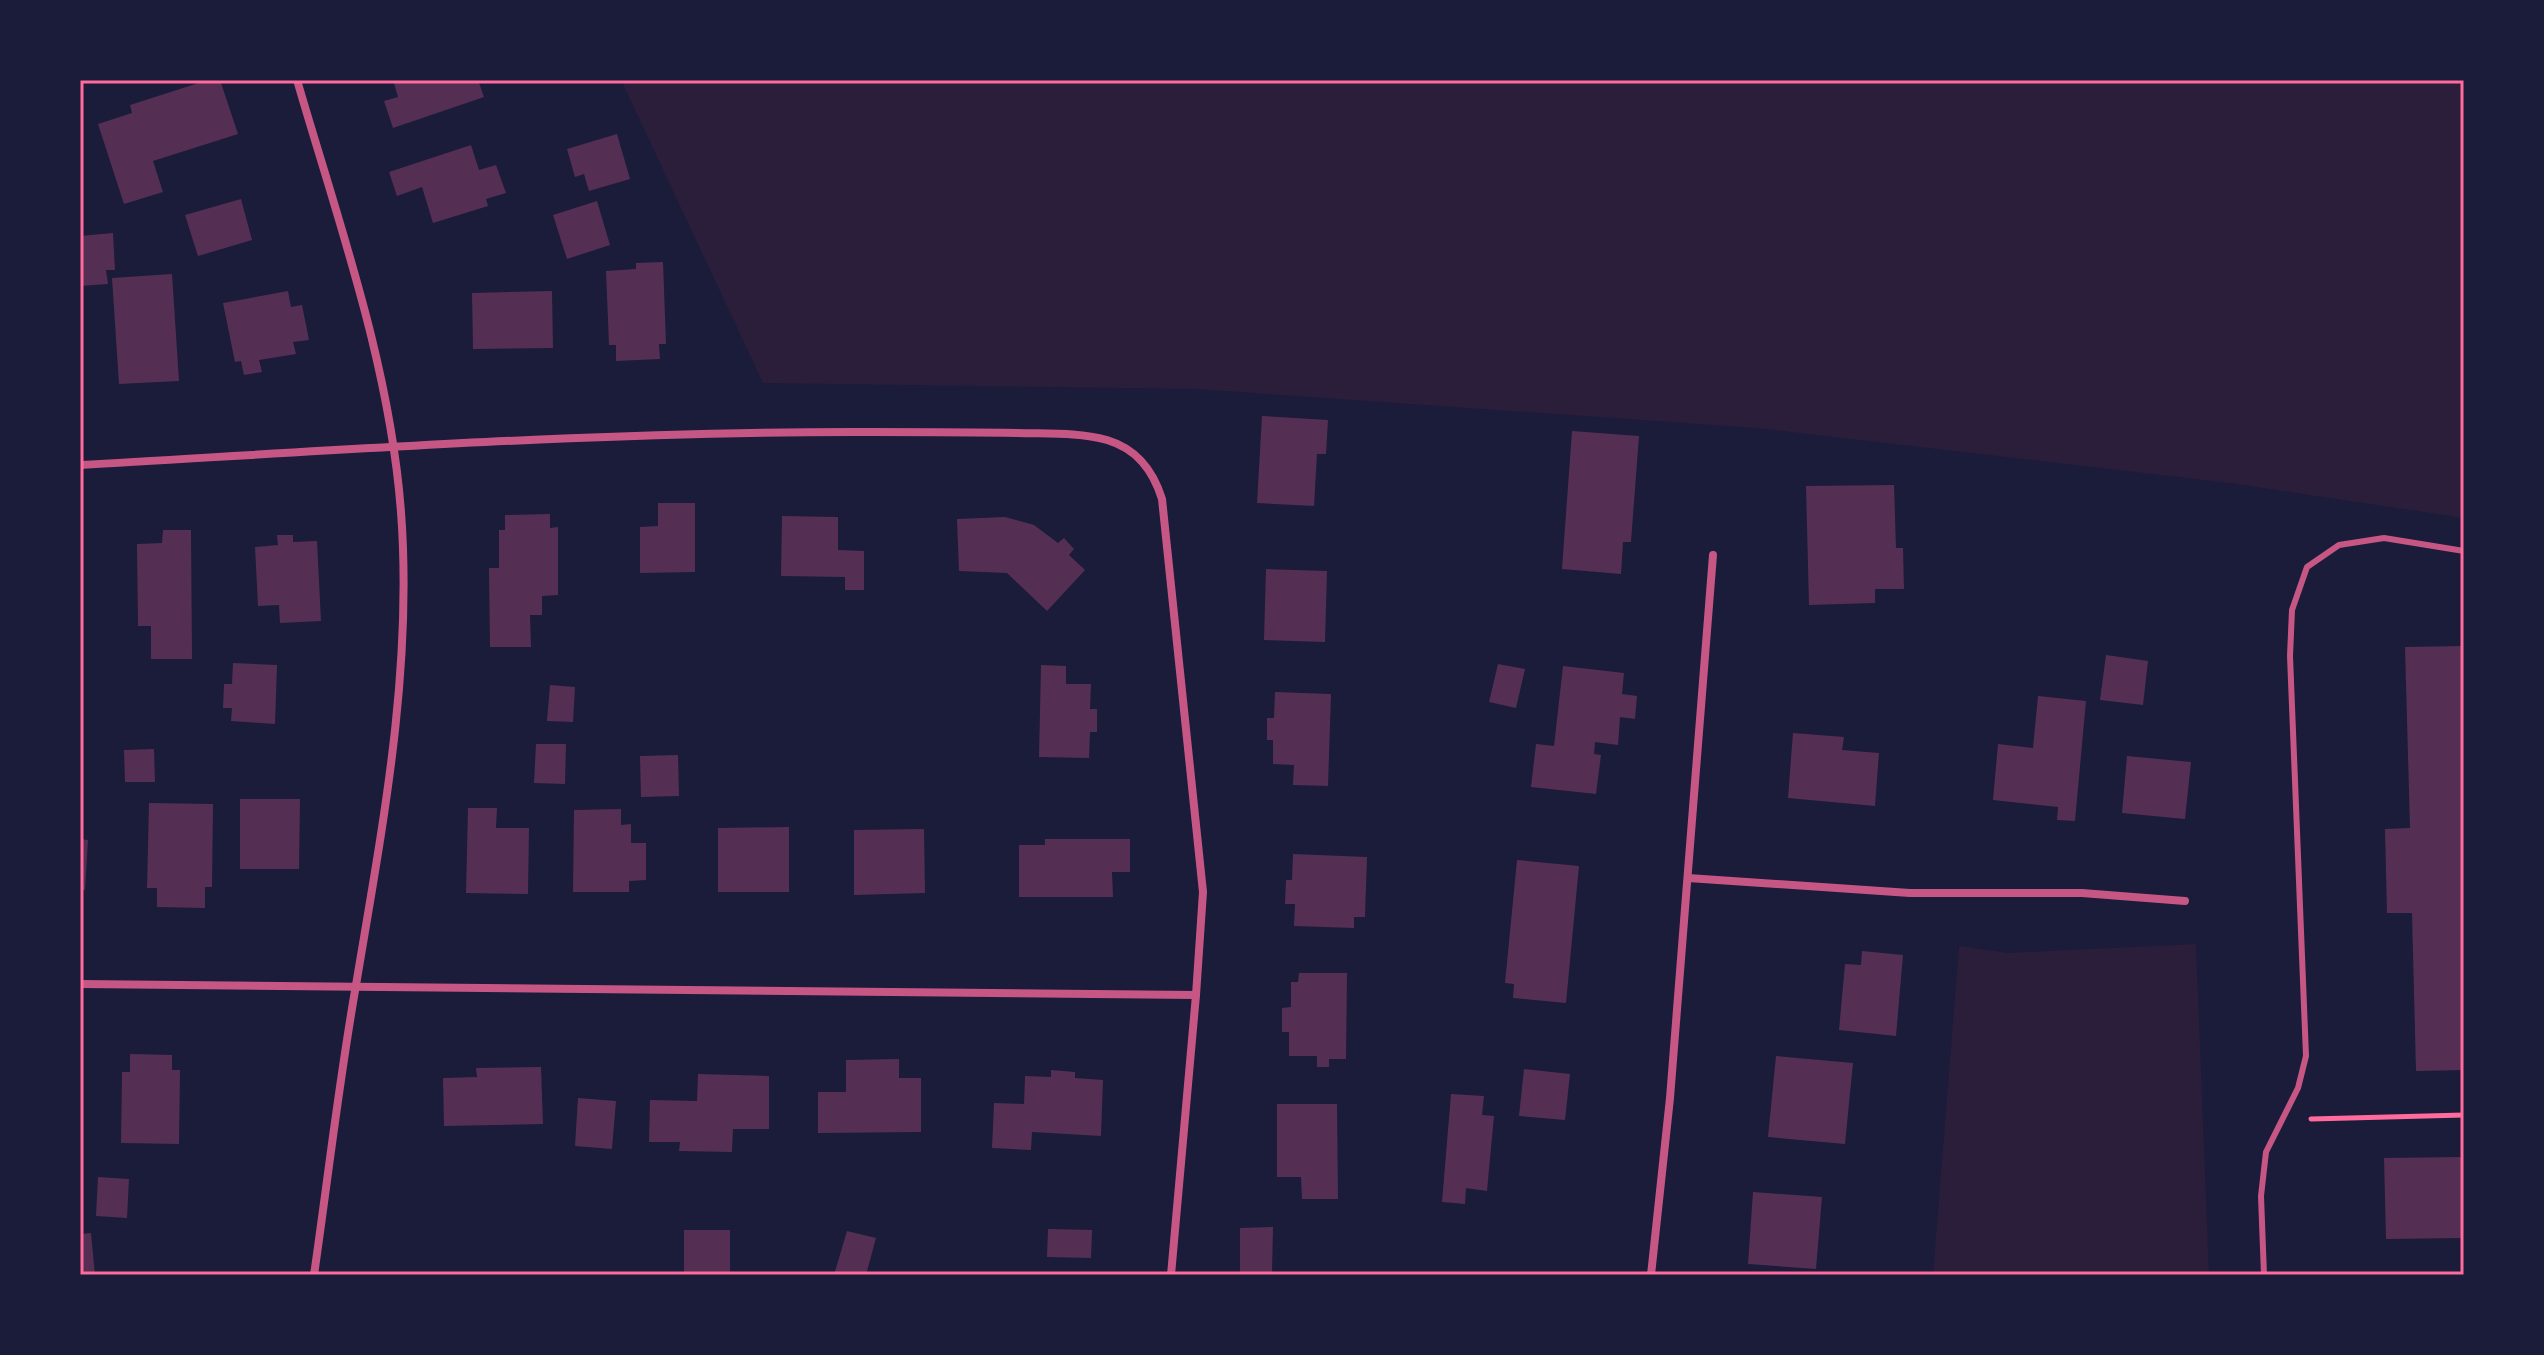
<svg xmlns="http://www.w3.org/2000/svg" width="2544" height="1355" font-family="'Fira Sans',sans-serif">
	<rect width="100%" height="100%" fill="#1b1b3a"/>
	<g fill="#2a1e3b">
		<polygon points="621,80 2464,80 2464,518 2230,483 1757,428 1195,389 763,383"/>
		<polygon points="2196,944 2209,1275 1933,1275 1959,946 2008,953"/>
	</g>
	<g fill="#542f53">
		<polygon points="208,80 220,80 238,134 153,161 163,192 124,204 98,124 132,113 130,105"/>
		<polygon points="393,80 478,80 484,97 393,128 384,101 398,97"/>
		<polygon points="617,134 630,179 589,191 584,174 575,177 567,149"/>
		<polygon points="471,145 479,170 496,165 506,193 486,199 488,206 433,223 422,187 397,196 389,172"/>
		<polygon points="241,199 252,240 198,256 185,215"/>
		<polygon points="597,201 610,245 567,259 553,215"/>
		<polygon points="113,233 115,270 106,270 108,284 80,286 80,236"/>
		<polygon points="663,262 666,344 659,344 660,359 616,361 616,345 609,345 606,271 636,269 636,263"/>
		<polygon points="172,274 179,381 119,384 112,278"/>
		<polygon points="288,291 291,307 302,305 309,340 293,342 296,354 259,360 262,372 244,375 241,361 235,362 223,303"/>
		<polygon points="552,291 553,348 473,349 472,293"/>
		<polygon points="1262,416 1328,420 1326,454 1317,454 1314,506 1257,503"/>
		<polygon points="1572,431 1639,436 1631,542 1623,542 1621,574 1562,569"/>
		<polygon points="1894,485 1896,548 1903,548 1904,589 1875,589 1875,603 1809,605 1806,486"/>
		<polygon points="658,503 695,503 695,572 640,573 640,527 658,526"/>
		<polygon points="550,514 550,528 558,527 558,595 542,596 542,615 530,615 531,647 490,647 489,568 499,568 499,530 505,530 505,515"/>
		<polygon points="782,516 838,517 838,550 864,551 864,590 845,590 845,577 781,576"/>
		<polygon points="1005,517 1034,525 1058,543 1064,538 1074,549 1069,555 1085,570 1047,611 1007,573 959,571 957,519"/>
		<polygon points="163,530 191,530 192,659 151,659 151,626 138,626 137,544 162,543"/>
		<polygon points="277,535 293,535 293,542 317,541 321,621 280,623 279,605 258,606 255,547 278,545"/>
		<polygon points="1266,569 1327,571 1325,642 1264,640"/>
		<polygon points="2464,646 2464,1070 2416,1071 2412,913 2387,913 2385,829 2410,828 2405,647"/>
		<polygon points="2106,655 2148,661 2143,705 2100,700"/>
		<polygon points="233,663 277,665 275,724 231,721 232,708 223,708 224,684 232,684"/>
		<polygon points="1498,664 1525,669 1516,708 1489,702"/>
		<polygon points="1041,665 1066,666 1066,684 1091,684 1090,709 1097,709 1097,732 1090,732 1089,758 1039,757"/>
		<polygon points="1563,666 1624,673 1622,694 1637,696 1635,719 1620,717 1618,745 1595,742 1594,754 1601,755 1596,794 1531,787 1536,744 1554,746"/>
		<polygon points="550,685 575,687 573,722 547,721"/>
		<polygon points="1275,692 1331,694 1328,786 1293,785 1294,765 1273,764 1273,740 1267,740 1267,718 1274,718"/>
		<polygon points="2038,696 2086,701 2075,821 2057,820 2058,807 1993,800 1998,744 2033,748"/>
		<polygon points="1793,733 1844,737 1842,750 1879,753 1875,806 1788,798"/>
		<polygon points="536,744 566,744 565,784 534,783"/>
		<polygon points="154,749 155,782 125,782 124,750"/>
		<polygon points="678,755 679,796 641,797 640,756"/>
		<polygon points="2127,756 2191,762 2185,819 2122,813"/>
		<polygon points="240,799 300,799 299,869 240,869"/>
		<polygon points="149,803 213,804 212,887 205,887 205,908 157,907 157,888 147,888"/>
		<polygon points="468,808 497,808 496,828 529,828 528,894 466,893"/>
		<polygon points="621,809 621,825 631,824 631,843 646,843 646,880 629,881 629,892 573,892 574,810"/>
		<polygon points="789,827 789,892 718,892 718,828"/>
		<polygon points="924,829 925,893 854,895 854,830"/>
		<polygon points="80,839 88,840 85,890 80,890"/>
		<polygon points="1045,839 1130,839 1130,872 1112,872 1113,897 1019,897 1019,845 1045,845"/>
		<polygon points="1293,854 1367,857 1365,917 1354,917 1354,928 1294,926 1295,904 1285,904 1286,880 1292,880"/>
		<polygon points="1517,860 1579,866 1566,1003 1513,998 1514,984 1505,983"/>
		<polygon points="1862,951 1903,955 1896,1036 1839,1030 1845,964 1861,965"/>
		<polygon points="1299,973 1347,973 1346,1059 1329,1059 1329,1067 1317,1067 1317,1056 1289,1056 1289,1032 1282,1032 1282,1008 1291,1007 1291,982 1298,982"/>
		<polygon points="130,1054 172,1055 172,1070 180,1070 179,1144 121,1143 122,1072 130,1072"/>
		<polygon points="1776,1056 1853,1063 1845,1144 1768,1137"/>
		<polygon points="899,1059 899,1078 921,1078 921,1132 818,1133 818,1092 846,1092 846,1060"/>
		<polygon points="541,1067 543,1124 444,1126 443,1078 477,1077 476,1068"/>
		<polygon points="1524,1069 1570,1074 1565,1120 1519,1116"/>
		<polygon points="1051,1070 1075,1072 1075,1078 1103,1080 1101,1136 1032,1132 1031,1150 992,1148 994,1103 1024,1104 1025,1076 1051,1077"/>
		<polygon points="698,1074 769,1076 769,1129 733,1129 732,1152 679,1151 680,1142 649,1142 650,1100 697,1101"/>
		<polygon points="1451,1094 1484,1096 1482,1115 1494,1116 1487,1191 1466,1188 1465,1204 1442,1202"/>
		<polygon points="578,1098 616,1101 612,1149 575,1146"/>
		<polygon points="1277,1104 1337,1104 1338,1199 1302,1199 1301,1177 1277,1177"/>
		<polygon points="2464,1157 2464,1238 2386,1239 2384,1158"/>
		<polygon points="98,1177 129,1179 127,1218 96,1216"/>
		<polygon points="1753,1192 1822,1197 1816,1269 1748,1264"/>
		<polygon points="1273,1227 1272,1273 1240,1275 1240,1228"/>
		<polygon points="1048,1229 1092,1230 1091,1258 1047,1257"/>
		<rect x="684" y="1230" width="46" height="45"/>
		<polygon points="847,1231 876,1238 866,1275 834,1275"/>
		<polygon points="91,1233 95,1275 80,1275 80,1234"/>
	</g>
	<g fill="none" stroke-linecap="round" stroke-linejoin="round">
		<polyline stroke="#ff6b9d" stroke-width="5" points="2311,1119 2464,1115"/>
		<polyline stroke="#c65784" stroke-width="6" points="2264,1275 2261,1196 2266,1152 2298,1088 2306,1056 2290,656 2292,610 2307,567 2339,545 2384,538 2464,551"/>
		<g stroke="#c65784" stroke-width="8">
			<path d="M297,80C338,221 390,365 401,512C413,671 382,829 356,985C339,1081 328,1178 314,1275"/>
			<path d="M80,465C343,450 607,431 871,432C920,432 968,432 1017,433C1047,434 1078,432 1107,440C1137,449 1153,470 1162,499L1203,892L1196,995L1171,1275"/>
			<polyline points="1688,878 1910,893 2082,893 2185,901"/>
			<polyline points="80,984 1196,995"/>
			<polyline points="1651,1275 1670,1098 1713,555"/>
		</g>
	</g>
	<rect width="2544" height="1355" fill="none" stroke="#1b1b3a" stroke-width="164"/>
	<rect x="82" y="82" width="2380" height="1191" fill="none" stroke="#ff6b9d" stroke-width="3"/>
</svg>
